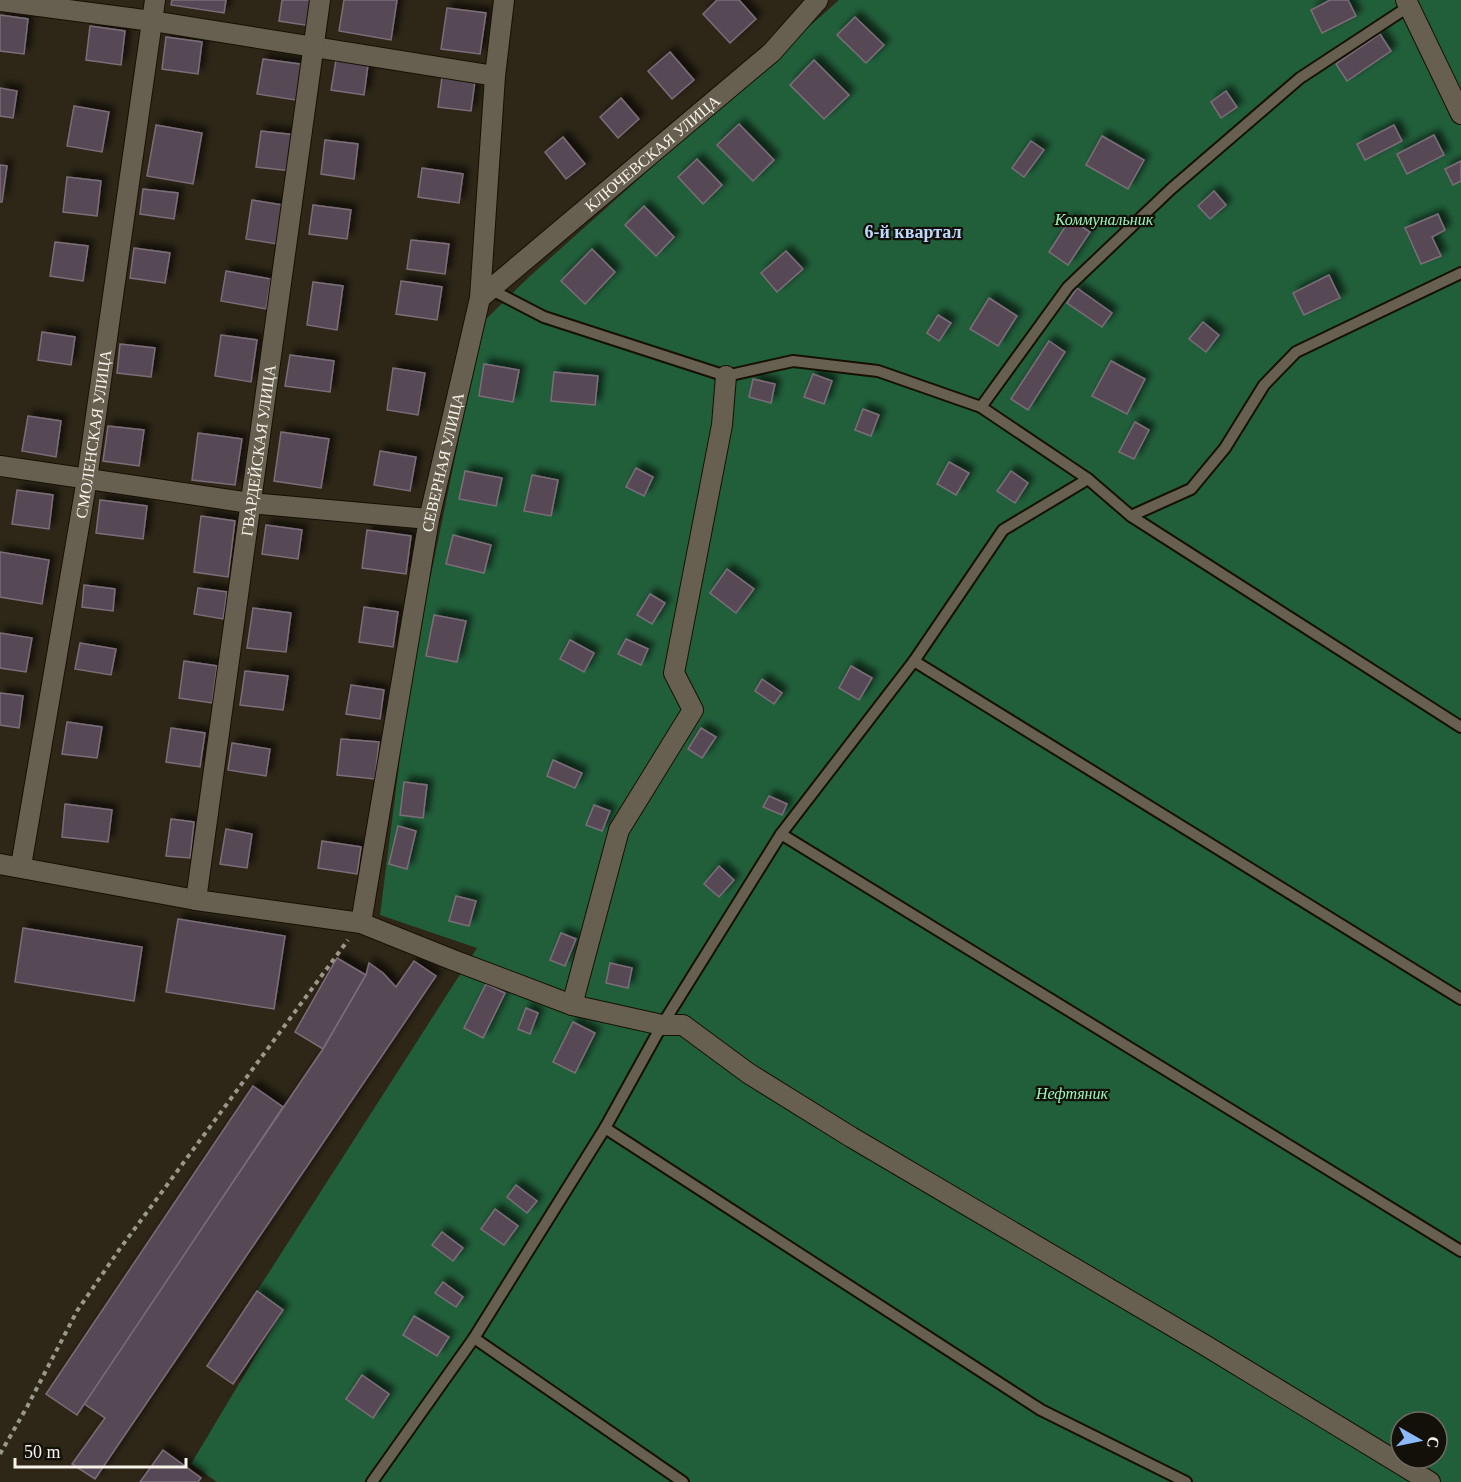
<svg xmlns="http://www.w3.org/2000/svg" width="1461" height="1482" font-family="'Times New Roman',serif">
	<defs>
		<filter id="shadow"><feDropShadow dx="5.5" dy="-5.5" stdDeviation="3" flood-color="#0009"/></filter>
	</defs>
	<rect width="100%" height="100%" fill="#2e2718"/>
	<path fill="#215f3b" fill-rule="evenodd" d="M839,0H1461V1482H217L191,1464L283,1310L257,1291L477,948L380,915L411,672L483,322L529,277ZM1401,1422H1437V1458H1401Z"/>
	<g fill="#574954" stroke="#7c6d79" stroke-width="1.5" filter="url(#shadow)">
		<polygon points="172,0 226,0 224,13 171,5"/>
		<polygon points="282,0 315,0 311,26 279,21"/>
		<polygon points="344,0 397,0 391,40 339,31"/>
		<polygon points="717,0 739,0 756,19 730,43 703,14"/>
		<polygon points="1330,0 1348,0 1356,16 1322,33 1311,10"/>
		<polygon points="447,8 486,13 480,54 441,49"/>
		<polygon points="0,15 28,19 24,54 0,51"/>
		<polygon points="855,17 884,45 866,63 837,35"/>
		<polygon points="90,26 125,31 121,65 86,60"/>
		<polygon points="1380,34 1391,51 1347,81 1336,64"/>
		<polygon points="166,37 202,42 198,74 162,69"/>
		<polygon points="670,52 694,80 672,99 648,71"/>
		<polygon points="263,59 307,65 302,101 257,94"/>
		<polygon points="336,60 368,65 364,95 331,90"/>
		<polygon points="814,60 849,95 824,119 790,85"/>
		<polygon points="442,77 475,81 471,111 438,107"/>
		<polygon points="0,88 17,91 13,118 0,116"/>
		<polygon points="1226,91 1237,107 1221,118 1211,102"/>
		<polygon points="621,98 639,119 618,138 600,117"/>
		<polygon points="74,106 109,112 102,152 67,146"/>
		<polygon points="739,124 774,160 753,181 717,145"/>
		<polygon points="156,125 202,133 193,184 147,176"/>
		<polygon points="1394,125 1402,141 1365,160 1357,144"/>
		<polygon points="261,131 296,135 292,171 256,167"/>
		<polygon points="1434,135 1444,155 1407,174 1397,154"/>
		<polygon points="1102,136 1144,160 1128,189 1086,165"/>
		<polygon points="563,137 585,164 566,179 545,152"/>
		<polygon points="325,140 358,144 354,179 321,174"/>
		<polygon points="1031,141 1044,150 1024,177 1012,168"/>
		<polygon points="697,159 722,185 703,204 678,177"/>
		<polygon points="1461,161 1461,181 1453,185 1445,169"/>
		<polygon points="0,165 7,166 2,202 0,202"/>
		<polygon points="422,168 463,174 459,203 418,197"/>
		<polygon points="67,177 101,181 97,216 63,212"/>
		<polygon points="143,189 178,193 174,219 140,214"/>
		<polygon points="1214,191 1226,205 1210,219 1198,206"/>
		<polygon points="252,200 283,205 277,244 246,239"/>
		<polygon points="313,205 351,210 347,239 309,234"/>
		<polygon points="644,206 674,237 656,256 625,225"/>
		<polygon points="1438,214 1445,230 1432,237 1441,256 1421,264 1405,228"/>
		<polygon points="1070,219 1090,232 1068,265 1049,252"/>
		<polygon points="411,240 449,244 445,274 407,269"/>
		<polygon points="55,242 88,246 83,281 50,276"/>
		<polygon points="134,248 170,253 165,283 130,278"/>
		<polygon points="592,249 615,272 585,304 561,281"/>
		<polygon points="786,251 803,269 777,292 761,273"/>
		<polygon points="226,271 271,279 266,309 221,301"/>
		<polygon points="1329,275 1340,298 1304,315 1293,293"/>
		<polygon points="401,281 442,287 437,320 396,314"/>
		<polygon points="313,282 343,286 337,330 307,325"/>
		<polygon points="1077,288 1112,313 1102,327 1067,303"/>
		<polygon points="989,298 1017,316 998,346 970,329"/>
		<polygon points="938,315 951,323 939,341 927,333"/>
		<polygon points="1203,322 1219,335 1206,352 1189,339"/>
		<polygon points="42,332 75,337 71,365 38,360"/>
		<polygon points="221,335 257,340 251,382 215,376"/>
		<polygon points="1049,341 1065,352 1028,410 1011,399"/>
		<polygon points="120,344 155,348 151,377 117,373"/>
		<polygon points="290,355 334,361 330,392 285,386"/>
		<polygon points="1111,361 1145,379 1127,414 1092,396"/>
		<polygon points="484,364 519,370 513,402 479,396"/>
		<polygon points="393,368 425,373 418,415 387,410"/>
		<polygon points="554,372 598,376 595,405 551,401"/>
		<polygon points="813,374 832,381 824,404 804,397"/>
		<polygon points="753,379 775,384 771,403 749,397"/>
		<polygon points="863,409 879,415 871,436 855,430"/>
		<polygon points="28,416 61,421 56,457 22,451"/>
		<polygon points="1135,422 1149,430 1134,459 1119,452"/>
		<polygon points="108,426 144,430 139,466 103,461"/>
		<polygon points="281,432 329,439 321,488 274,481"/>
		<polygon points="198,433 242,439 235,485 192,480"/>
		<polygon points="380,451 416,457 410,491 374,485"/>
		<polygon points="949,462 969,473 956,495 937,484"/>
		<polygon points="636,468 653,477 644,496 626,487"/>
		<polygon points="465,471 502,478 496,506 459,499"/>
		<polygon points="1011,471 1028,483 1015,503 997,491"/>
		<polygon points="532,475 558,480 551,516 524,511"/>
		<polygon points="17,490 53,495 49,529 12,524"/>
		<polygon points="100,500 147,506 143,539 96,533"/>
		<polygon points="201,516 235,521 228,577 194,572"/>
		<polygon points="266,525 302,530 298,559 262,554"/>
		<polygon points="367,530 411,536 406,574 362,568"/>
		<polygon points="453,535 491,545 484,573 446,564"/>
		<polygon points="0,552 49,560 42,604 0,597"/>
		<polygon points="727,569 754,589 736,613 710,593"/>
		<polygon points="84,585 115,589 113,611 82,607"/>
		<polygon points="198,588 227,592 223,619 194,614"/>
		<polygon points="650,594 665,603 652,624 637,615"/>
		<polygon points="364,607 398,612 393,647 359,642"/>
		<polygon points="253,608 291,613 286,652 247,648"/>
		<polygon points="434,615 466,621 457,662 426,656"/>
		<polygon points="0,633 32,638 26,672 0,668"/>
		<polygon points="626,639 648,649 641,665 618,654"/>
		<polygon points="570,640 594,653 584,672 560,659"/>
		<polygon points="80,643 116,649 111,675 75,669"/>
		<polygon points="184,661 217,666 212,703 179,698"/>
		<polygon points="851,666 872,678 859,700 839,688"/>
		<polygon points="245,671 288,676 283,710 240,705"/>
		<polygon points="762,679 782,693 774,704 755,691"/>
		<polygon points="351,685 384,690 380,719 346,714"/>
		<polygon points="0,693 23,696 19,728 0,725"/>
		<polygon points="67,722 102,727 97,758 62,754"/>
		<polygon points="171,728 205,733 200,767 166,762"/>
		<polygon points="701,728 716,737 702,758 688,749"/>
		<polygon points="341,739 379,742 375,779 337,775"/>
		<polygon points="232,743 270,749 266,776 228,770"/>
		<polygon points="553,760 582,773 575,788 547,776"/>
		<polygon points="404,782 427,785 423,818 400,815"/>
		<polygon points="769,796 787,804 782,815 763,807"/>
		<polygon points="65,804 112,810 108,842 62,837"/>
		<polygon points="594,805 610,811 602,831 586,825"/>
		<polygon points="171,819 194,822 190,858 166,856"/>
		<polygon points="398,826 416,831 407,869 389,864"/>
		<polygon points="226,829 252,834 247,868 220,864"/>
		<polygon points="322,841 361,847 357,874 318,868"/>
		<polygon points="719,866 734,880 719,897 704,884"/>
		<polygon points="456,896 476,901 469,926 449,921"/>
		<polygon points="178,919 285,936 274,1009 166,992"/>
		<polygon points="23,928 142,947 134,1001 15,982"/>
		<polygon points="561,933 576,939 565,966 550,960"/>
		<polygon points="337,958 366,975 323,1049 295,1032"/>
		<polygon points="414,961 436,976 95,1479 72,1464 105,1418 83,1403 323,1049 366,975 369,963 383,973 396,987"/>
		<polygon points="610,963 632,968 628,988 606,983"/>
		<polygon points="486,984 505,993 483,1038 464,1028"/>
		<polygon points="526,1008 538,1013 530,1034 518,1029"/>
		<polygon points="573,1022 595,1033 575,1073 553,1062"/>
		<polygon points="253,1086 283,1107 77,1415 46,1394"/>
		<polygon points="516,1185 537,1201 527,1213 507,1197"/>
		<polygon points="495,1209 518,1226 504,1245 481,1229"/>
		<polygon points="442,1232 463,1248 453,1261 432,1245"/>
		<polygon points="443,1282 463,1297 456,1307 435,1293"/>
		<polygon points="257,1291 283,1310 233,1384 207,1366"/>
		<polygon points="414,1316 449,1337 437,1356 403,1335"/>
		<polygon points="362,1375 389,1394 373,1418 346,1399"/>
		<polygon points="163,1450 201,1478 198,1482 140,1482"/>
	</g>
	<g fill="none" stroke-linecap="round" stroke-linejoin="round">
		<g stroke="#161004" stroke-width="14">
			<g id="lane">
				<polyline points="490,289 544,317 726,376 793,361 878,371 981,407 1088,479 1131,516 1461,727"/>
				<polyline points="981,407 1068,287 1171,189 1300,78 1408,7"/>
				<polyline points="1131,516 1191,489 1225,448 1264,385 1296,352 1461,273"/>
				<polyline points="914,661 1461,999"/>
				<polyline points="781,834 1461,1251"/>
				<polyline points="605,1128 1041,1410 1186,1482"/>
				<polyline points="474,1338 683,1482"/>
				<polyline points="372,1482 474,1338 605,1128 662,1025 781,834 914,661 1003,530 1088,479"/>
			</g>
		</g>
		<g stroke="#161004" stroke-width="22">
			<g id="street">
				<polyline points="1406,0 1461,114"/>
				<polyline points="0,1 152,21 495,76"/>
				<path id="s1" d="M480,298L772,52L818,0"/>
				<polyline points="0,466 250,503 429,519"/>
				<polyline points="0,864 196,900 361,923 453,960 572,1005 662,1025 683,1025 748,1073 851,1137 1203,1344 1430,1482"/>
				<path id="s2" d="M21,866L87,479L155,0"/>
				<path id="s3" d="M196,900L320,0"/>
				<path id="s4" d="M361,923L429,519L480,298L495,76L504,0"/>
				<polyline points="572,1005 619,830 693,710 674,673 722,425 726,376"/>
			</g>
		</g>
		<polyline stroke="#9c978b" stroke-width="4" stroke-dasharray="4.5 4.5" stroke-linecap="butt" points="0,1454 27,1407 77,1311 119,1250 348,940"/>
		<use href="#lane" stroke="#675f4f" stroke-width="10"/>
		<use href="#street" stroke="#675f4f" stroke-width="20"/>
	</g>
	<g text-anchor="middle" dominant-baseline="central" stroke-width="4.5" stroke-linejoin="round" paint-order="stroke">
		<g font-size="16" fill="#f8f4eb" stroke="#13100a">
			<text stroke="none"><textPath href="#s1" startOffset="225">КЛЮЧЕВСКАЯ УЛИЦА</textPath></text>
			<text stroke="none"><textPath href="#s2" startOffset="438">СМОЛЕНСКАЯ УЛИЦА</textPath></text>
			<text stroke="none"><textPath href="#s3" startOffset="454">ГВАРДЕЙСКАЯ УЛИЦА</textPath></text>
			<text stroke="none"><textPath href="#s4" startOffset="468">СЕВЕРНАЯ УЛИЦА</textPath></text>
		</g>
		<g font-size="16" font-style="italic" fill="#99f8ba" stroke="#13100a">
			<text x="1104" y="219">Коммунальник</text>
			<text x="1072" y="1093">Нефтяник</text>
		</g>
		<g font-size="18" font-weight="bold" fill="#bfd8fe" stroke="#13100a">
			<text x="913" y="232">6-й квартал</text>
		</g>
	</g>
	<g transform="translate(1419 1440) rotate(99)"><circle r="28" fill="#13100a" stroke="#6f6b64" stroke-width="1.5"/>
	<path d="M0-4.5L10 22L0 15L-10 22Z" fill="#8cb9fc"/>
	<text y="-9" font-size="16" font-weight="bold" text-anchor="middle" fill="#f8f4eb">С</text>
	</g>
	<path d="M15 1458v9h171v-9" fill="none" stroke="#f8f4eb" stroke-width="3"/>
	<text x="24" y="1458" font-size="18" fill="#f8f4eb" stroke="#13100a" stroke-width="4.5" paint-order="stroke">50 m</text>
</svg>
